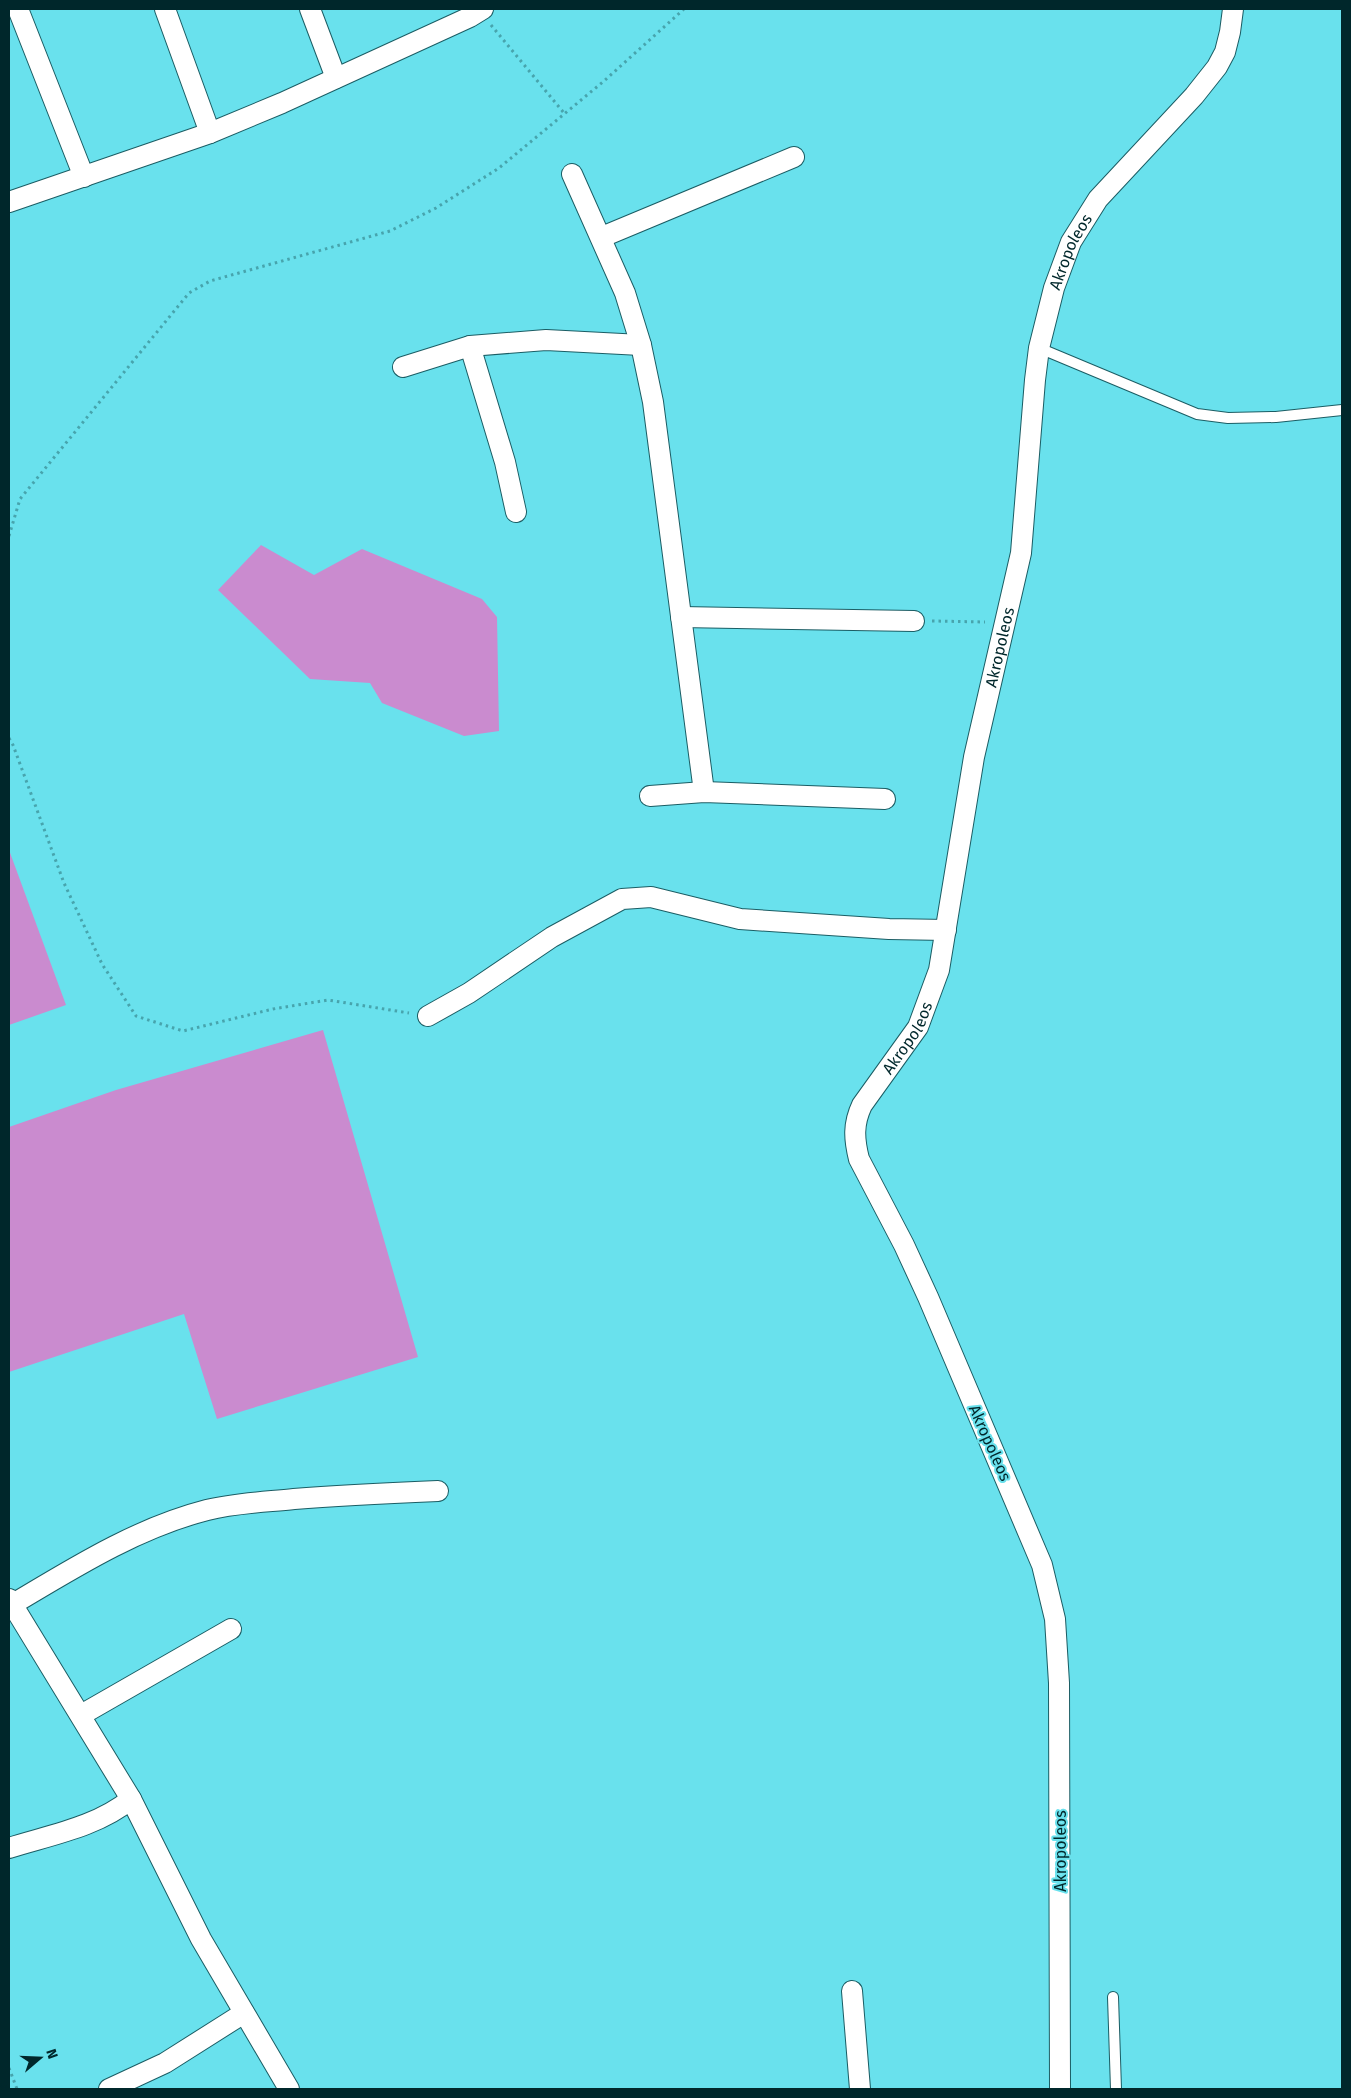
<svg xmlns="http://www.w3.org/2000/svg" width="1351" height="2098" font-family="'Fira Sans',sans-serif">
	<rect width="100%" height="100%" fill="#69e1ed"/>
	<g fill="#ca8bcf">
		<polygon points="261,545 314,575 362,549 482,599 497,617 499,731 464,736 382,703 370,683 310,679 218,590"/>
		<polygon points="9,850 66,1005 9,1025"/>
		<polygon points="323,1030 418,1357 217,1419 184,1314 9,1372 9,1127 116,1090"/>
	</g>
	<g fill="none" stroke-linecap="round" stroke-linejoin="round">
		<g stroke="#1b5d64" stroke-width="12">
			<g id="lane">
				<polyline points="1039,348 1197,414 1228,418 1276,417 1342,410"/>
				<polyline points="1113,1997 1116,2089"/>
			</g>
		</g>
		<g stroke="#1b5d64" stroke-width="22">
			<g id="street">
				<polyline points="18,9 84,177"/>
				<polyline points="165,9 210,133"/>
				<polyline points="310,9 336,78"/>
				<polyline points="572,174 625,293 641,345 653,402 704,792"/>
				<polyline points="9,202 210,133 282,103 470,17 483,9"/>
				<polyline points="602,237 794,157"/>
				<polyline points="470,346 505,462 516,512"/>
				<polyline points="403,367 470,346 546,340 641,345"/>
				<polyline points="681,617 914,621"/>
				<polyline points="650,796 704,792 885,799"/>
				<polyline points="428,1016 469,993 552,937 622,899 651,897 740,919 889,929 946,930"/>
				<polyline points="9,1599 131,1799 201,1939 289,2089"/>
				<path d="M13,1604C75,1567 137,1528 207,1510C235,1503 265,1502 294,1499C342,1495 389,1493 438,1491"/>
				<polyline points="81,1715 231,1629"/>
				<path d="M9,1848C50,1835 97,1827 131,1799"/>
				<polyline points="852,1991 860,2089"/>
				<polyline points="109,2089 165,2063 244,2013"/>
				<path id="s1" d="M1060,2089L1059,1683L1055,1619L1042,1565L928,1297L904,1245L859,1159C854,1139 853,1124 862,1105L918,1027L939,970L974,757L1021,553L1035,380L1039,348L1054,288L1071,242L1098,199L1194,96L1217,67L1225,52L1230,32L1233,9"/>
			</g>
		</g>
		<g stroke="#47a4ad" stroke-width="3" stroke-dasharray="2.5 4" stroke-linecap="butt">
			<polyline points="491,25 564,113"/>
			<polyline points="9,536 20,499 189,293 210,281 390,231 436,208 499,168 604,81 684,9"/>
			<polyline points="932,621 985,622"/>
			<polyline points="9,738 13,745 64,883 102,964 136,1016 183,1031 273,1009 328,1000 409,1013"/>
			<polyline points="9,2068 17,2089"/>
		</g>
		<use href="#lane" stroke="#fff" stroke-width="10"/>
		<use href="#street" stroke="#fff" stroke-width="20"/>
	</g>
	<g text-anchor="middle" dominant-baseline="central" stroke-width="4" stroke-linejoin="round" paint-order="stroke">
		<g font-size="16" fill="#00272b" stroke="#69e1ed">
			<text stroke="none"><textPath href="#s1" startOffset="1916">Akropoleos</textPath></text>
			<text stroke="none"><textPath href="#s1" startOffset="1512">Akropoleos</textPath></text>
			<text stroke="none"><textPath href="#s1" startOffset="1108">Akropoleos</textPath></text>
			<text transform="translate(990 1443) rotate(66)">Akropoleos</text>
			<text transform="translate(1060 1851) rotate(-90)">Akropoleos</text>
		</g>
	</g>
	<rect width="1351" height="2098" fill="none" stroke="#00272b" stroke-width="20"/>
	<g transform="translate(40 2058) rotate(71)" stroke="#69e1ed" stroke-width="4" paint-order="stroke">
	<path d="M0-4L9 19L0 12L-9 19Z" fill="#00272b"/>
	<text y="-8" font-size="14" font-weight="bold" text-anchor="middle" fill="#00272b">N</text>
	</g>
</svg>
